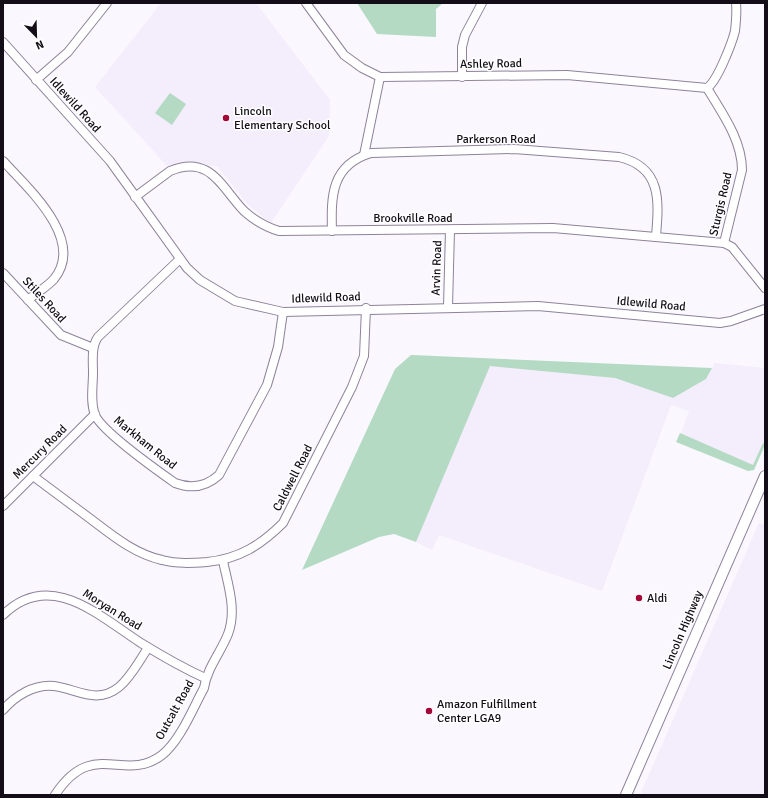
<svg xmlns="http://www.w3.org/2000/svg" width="768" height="798" font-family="Signika,sans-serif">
	<rect width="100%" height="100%" fill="#faf8fe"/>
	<g fill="#f4edfc">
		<polygon points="161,3 256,3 330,100 329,136 271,223 248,205 218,167 191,162 168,167 95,87"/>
		<polygon points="715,363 765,368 765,441 753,469 680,436 689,411 671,405 602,591 439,535 432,550 416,542 490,365 615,378 673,398 706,379"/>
		<polygon points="759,523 765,525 765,795 640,795"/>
	</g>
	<g fill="#b4dac3">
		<polygon points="357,3 443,3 436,9 436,37 377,34"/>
		<polygon points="170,93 186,104 172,125 155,113"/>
		<polygon points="411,355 412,355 712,368 706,379 673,398 615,378 490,366 416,542 394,534 379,537 302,570 395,369"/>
		<polygon points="680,433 753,465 763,443 765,445 754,470 748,471 676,442"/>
	</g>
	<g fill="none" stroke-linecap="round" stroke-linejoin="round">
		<g stroke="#8e829b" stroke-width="10">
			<g id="minor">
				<polyline points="306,3 344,55 362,68 380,77 567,75 707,88"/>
				<polyline points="3,42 110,161 187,268 200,280 235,301 283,312 538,306 720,323 731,321 765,309"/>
				<polyline points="462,77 462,47 465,35 482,3"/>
				<polyline points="36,80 68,52 107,3"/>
				<path d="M707,88C722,113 742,140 742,170L724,243"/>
				<path d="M707,88C717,82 732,43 735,31C736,22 737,13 736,3"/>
				<polyline points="364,155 380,77"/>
				<path d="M3,161C28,188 86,240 54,279C47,287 36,293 28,300"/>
				<path d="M135,197L170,171C210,154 221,187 244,211C254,220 266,227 279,231L553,228L724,243L732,247L765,288"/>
				<path d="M332,231C331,196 331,165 371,153L514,149L619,157C662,167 659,201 656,236"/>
				<path d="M180,259L98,337C91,347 93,361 93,373C93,386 90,402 95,415C102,431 158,471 175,483C191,489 206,487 219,475L267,385L278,347L283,312"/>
				<polyline points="3,273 61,335 93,348"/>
				<polyline points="448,307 450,230"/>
				<path d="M33,476C53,491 72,505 92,520C113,536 135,554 162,560C177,564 192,563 207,562C239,559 261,545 283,523L352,387L364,356L366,308"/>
				<polyline points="3,506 95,414"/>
				<path d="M3,615C50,569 98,615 141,643C162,656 183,668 205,678"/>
				<path d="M3,710C15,696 34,684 54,686C77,689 97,705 119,687C131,677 139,661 148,648"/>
				<path d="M55,795C93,737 124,784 162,755C180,741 193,708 204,688C207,668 221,652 228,634C237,610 228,585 223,561"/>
			</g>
		</g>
		<g stroke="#8e829b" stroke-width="12">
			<polyline id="major" points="626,795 765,476"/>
		</g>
		<use href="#minor" stroke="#fff" stroke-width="8"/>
		<use href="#major" stroke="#fff" stroke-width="10"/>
	</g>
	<g fill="#a30637" stroke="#fff" stroke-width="1.5">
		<circle cx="226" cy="118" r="4"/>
		<circle cx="639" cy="598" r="4"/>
		<circle cx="429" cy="711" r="4"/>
	</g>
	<g text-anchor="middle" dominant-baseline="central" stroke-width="3" stroke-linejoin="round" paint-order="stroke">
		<g font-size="12" fill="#120d16" stroke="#fff">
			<text transform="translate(491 64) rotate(-1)">Ashley Road</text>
			<text transform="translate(75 105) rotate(48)">Idlewild Road</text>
			<text x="496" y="139">Parkerson Road</text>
			<text transform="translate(721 204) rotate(-77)">Sturgis Road</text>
			<text x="413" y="218">Brookville Road</text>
			<text transform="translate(437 268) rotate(-88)">Arvin Road</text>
			<text transform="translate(326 298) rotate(-2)">Idlewild Road</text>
			<text transform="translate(44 300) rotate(47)">Stiles Road</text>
			<text transform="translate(651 304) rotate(5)">Idlewild Road</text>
			<text transform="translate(145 443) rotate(39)">Markham Road</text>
			<text transform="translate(40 452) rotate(-45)">Mercury Road</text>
			<text transform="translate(293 478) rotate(-63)">Caldwell Road</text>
			<text transform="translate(112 610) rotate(32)">Moryan Road</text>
			<text transform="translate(683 630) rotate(-67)">Lincoln Highway</text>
			<text transform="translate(175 710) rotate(-61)">Outcalt Road</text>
		</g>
		<g font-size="12" fill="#120d16" stroke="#fff" text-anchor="start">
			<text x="234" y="111">Lincoln<tspan x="234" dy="14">Elementary School</tspan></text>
			<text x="647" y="598">Aldi</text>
			<text x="437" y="704">Amazon Fulfillment<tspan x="437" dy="14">Center LGA9</tspan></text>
		</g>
	</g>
	<rect width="768" height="798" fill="none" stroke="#120d16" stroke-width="8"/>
	<g transform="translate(36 36) rotate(157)" stroke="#ffffff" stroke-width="3" paint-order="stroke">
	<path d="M0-3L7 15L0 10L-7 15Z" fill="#120d16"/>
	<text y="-6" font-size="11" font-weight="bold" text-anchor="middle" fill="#120d16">N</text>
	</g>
</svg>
